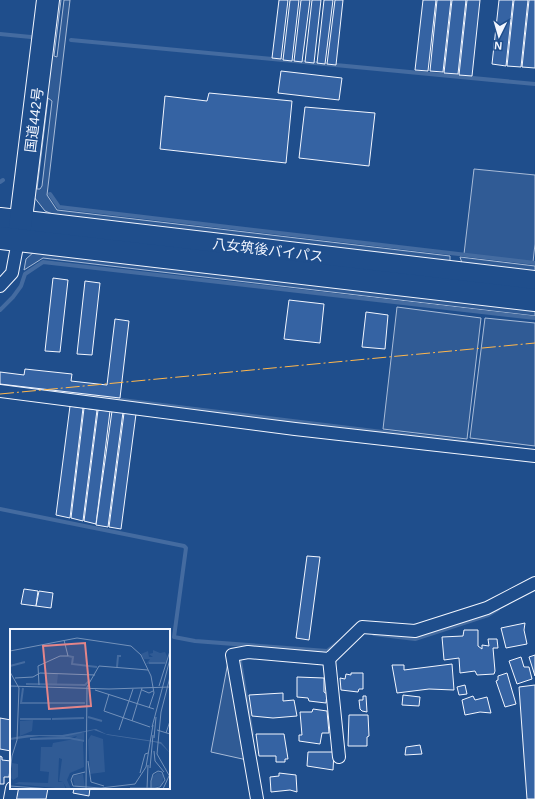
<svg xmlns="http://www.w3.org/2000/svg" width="535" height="799" font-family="Helvetica,'Noto Sans JP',sans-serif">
	<rect width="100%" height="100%" fill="#1f4e8c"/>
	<g fill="#305b95" stroke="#a8bbd7" fill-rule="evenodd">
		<path d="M57,0H61L54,56L57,57L64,0H70L47,195L57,210L450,256V260L448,262L55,215L45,211L34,197ZM48,98L52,101L42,186L40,189H37Z"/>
		<polygon points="474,169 535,175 535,244 533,262 464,254"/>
		<polygon points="35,251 535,308 535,316 43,258 24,270 26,259"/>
		<polygon points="460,257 535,266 535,275 462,263"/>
		<polygon points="397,307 481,318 467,439 383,429"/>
		<polygon points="485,318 535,323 535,446 470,438"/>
		<polygon points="229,657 247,760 211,752"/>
	</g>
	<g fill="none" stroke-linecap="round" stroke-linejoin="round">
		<g stroke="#446ba0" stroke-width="4">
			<polyline points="0,34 31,37"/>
			<polyline points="71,40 535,84"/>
			<polyline points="0,182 3,180"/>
			<polyline points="50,194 59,207 535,263"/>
			<polyline points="0,310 13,297 21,286 25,274 43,262 535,318"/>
			<polyline points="24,388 488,445"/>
			<polyline points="0,509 184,546 186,548 174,637 195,641 327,651 339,642"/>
			<polyline points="374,634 415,639 488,615 498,609"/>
			<polyline points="240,661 252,734"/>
		</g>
	</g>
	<g fill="#3563a3" stroke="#f2f6ff">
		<polygon points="279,0 288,0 281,59 272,58"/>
		<polygon points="290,0 299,0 292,61 283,60"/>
		<polygon points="301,0 310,0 302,62 294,61"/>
		<polygon points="312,0 321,0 314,63 305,62"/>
		<polygon points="324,0 333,0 325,64 317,63"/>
		<polygon points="335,0 343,0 336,65 327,64"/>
		<polygon points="423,0 436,0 428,71 415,70"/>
		<polygon points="437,0 451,0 443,72 430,71"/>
		<polygon points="452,0 466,0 458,74 444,73"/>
		<polygon points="467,0 480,0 472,76 459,75"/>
		<polygon points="499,0 513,0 506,66 492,64"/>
		<polygon points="514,0 528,0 521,67 507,66"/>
		<polygon points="529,0 535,0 535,68 522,67"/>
		<polygon points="281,71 342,78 339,100 278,93"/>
		<polygon points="209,93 292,101 286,163 160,149 165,96 207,101"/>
		<polygon points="305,107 375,113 369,166 299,158"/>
		<polygon points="53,278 68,280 60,352 45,351"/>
		<polygon points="85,281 100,283 92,355 77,354"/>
		<polygon points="289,300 324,304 320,343 284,339"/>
		<polygon points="366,312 388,315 385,349 362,347"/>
		<polygon points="115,319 129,321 120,398 0,384 0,372 24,375 25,369 72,374 71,381 107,385"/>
		<polygon points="70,406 83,408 70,518 56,515"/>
		<polygon points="84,408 97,410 83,521 71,518"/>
		<polygon points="98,410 110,411 96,524 84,521"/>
		<polygon points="112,411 123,412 108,527 96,525"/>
		<polygon points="124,413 136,414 121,529 109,527"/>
		<polygon points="307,556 320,557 309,640 296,638"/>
		<polygon points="24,589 38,591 36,606 21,604"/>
		<polygon points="39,591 53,593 51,608 36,606"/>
		<polygon points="525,623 524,630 527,644 506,648 501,628"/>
		<polygon points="464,630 478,630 478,646 482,649 482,645 489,646 488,639 497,639 498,648 493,648 495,671 494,674 477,675 475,671 460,673 459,658 444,660 442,637 463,636"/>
		<polygon points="535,655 535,676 529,657"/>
		<polygon points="521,657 524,667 529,667 532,679 517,684 509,661"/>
		<polygon points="452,664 454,690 429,689 397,693 392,665 404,665 404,670"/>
		<polygon points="351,673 363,673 363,689 359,689 358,692 341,690 340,678 345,679 346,674 351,675"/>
		<polygon points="507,673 516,704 505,707 496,681 498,680 498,676"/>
		<polygon points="297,677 324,678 324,692 327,694 326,703 309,701 308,698 297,697"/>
		<polygon points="465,685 467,694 459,695 457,687"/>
		<polygon points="535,685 535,799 527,799 519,687"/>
		<polygon points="283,693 283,701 294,700 297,716 273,718 252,716 249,695"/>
		<polygon points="403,695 420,697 419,706 402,705"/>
		<polygon points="363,696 366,696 367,712 362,711 360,709 359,700 363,700"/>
		<polygon points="473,696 475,700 487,697 491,713 480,712 465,715 462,700"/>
		<polygon points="313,709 327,711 329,733 322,733 320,744 299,741 299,735 302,735 300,712 312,712"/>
		<polygon points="349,715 368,715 369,736 367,737 367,746 348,746"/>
		<polygon points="0,718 11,720 11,751 0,749"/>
		<polygon points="256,734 284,734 288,759 285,759 285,762 276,762 276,756 259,756"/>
		<polygon points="420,745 422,754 405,755 406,747"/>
		<polygon points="308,752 334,752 333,770 307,766"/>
		<polygon points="0,756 2,757 2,760 11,761 9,777 4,777 4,784 0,784"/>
		<polygon points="279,773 296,775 297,792 290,790 271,792 270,777 279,776"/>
		<polygon points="18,788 48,788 46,799 16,799"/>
		<polygon points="66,788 90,788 89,796 73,793 74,789"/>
	</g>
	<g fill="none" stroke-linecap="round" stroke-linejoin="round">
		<g stroke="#f2f6ff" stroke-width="14">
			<g id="street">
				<polyline points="0,286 12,273 18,241"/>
				<polyline points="0,391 295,429 535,456"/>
				<polyline points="329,659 339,757"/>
				<polyline points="10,799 12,788"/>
				<polyline points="257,799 232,655 248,652 329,659 362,627 415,631 487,608 535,583"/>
			</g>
		</g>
		<g stroke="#f2f6ff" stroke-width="24">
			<g id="highway">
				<polyline points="0,219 535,282"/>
				<polyline points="19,235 48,0"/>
				<polyline points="0,238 535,300"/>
			</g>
		</g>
		<use href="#street" stroke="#1f4e8c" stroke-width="12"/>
		<use href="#highway" stroke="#1f4e8c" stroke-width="22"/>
		<polyline stroke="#ffb74d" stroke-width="1" stroke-dasharray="14 3 2 3" stroke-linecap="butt" points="0,394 535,343"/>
	</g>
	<g text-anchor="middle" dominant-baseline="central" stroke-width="3" stroke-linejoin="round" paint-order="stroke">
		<g font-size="14" fill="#f2f6ff" stroke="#1f4e8c">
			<text transform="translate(34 120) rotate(-83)">国道442号</text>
			<text transform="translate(268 250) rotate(7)">八女筑後バイパス</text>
		</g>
	</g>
	<g transform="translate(10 629)">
		<rect width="160" height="160" fill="#1f4e8c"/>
		<path d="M143,21L150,24L155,23L157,27L156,34L136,35L140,30H134L131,25L138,22L139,28H143L139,25L143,24ZM35,45H48L47,55H35ZM23,91L22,102L10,107V92ZM68,104H74V112L65,111L73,113L74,138L60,144L57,151L61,160H57L53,153L49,152L52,130L49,129L48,153H53L56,160L4,155L9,153L38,154L39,143L30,142L31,118H42L43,114L64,110L67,107L55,110L20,108H54ZM81,106L93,110L95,143L80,145L78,111ZM2,134L8,135V148L3,151L1,149ZM148,143L154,146L152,156L141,159L142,148ZM73,145L75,159L65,158L62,147Z" fill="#305b95"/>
		<path d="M86,100L96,105L151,113L160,124L151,115L144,113L98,106L84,101L54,108L29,107L0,111V109L17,106H52Z" fill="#446ba0"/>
		<path fill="none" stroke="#446ba0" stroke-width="2" d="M58,27L63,28L62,35L87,38M139,34H155M0,37L15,33M107,38L108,27H111M16,55L75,56L80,51M13,59L11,74H75M78,88L92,92M10,90H41M42,90L74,89M20,110L59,109L74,112"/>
		<path fill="none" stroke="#7391ba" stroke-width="1" d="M0,22L67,9L121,17L131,26L141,47L144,64L139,79M0,43L9,59L7,111L2,127L0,144M160,48L151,83L147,125L160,148M5,49L23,48L30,44L85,46M29,56L28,37L50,27H58L54,11M0,57L99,60L160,58M149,57L160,22M77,58L89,37L138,41M85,61L144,80M132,61L139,64L143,62M99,65L94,82L140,98M122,92L132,59M142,98L160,30M109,101L123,60M147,101L160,105M156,104L160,92M144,109L146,88M144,122L145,132L154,143M78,132L81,153L94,157M140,139L143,106M75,143L63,146L61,151L63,157L91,159L125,155L136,138L143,96M130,144L135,125L138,124M0,157L41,160M120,159H145L150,158L155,151L152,143L148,142L143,145L141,152V160M76,160L77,58M137,160L138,136M153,160L159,147"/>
		<path fill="#e38589" fill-opacity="0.15" stroke="#e38589" stroke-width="2" d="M75,14L81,77L39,80L33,17Z"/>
		<rect width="160" height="160" fill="none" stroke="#f2f6ff" stroke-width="2"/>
	</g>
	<g transform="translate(499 36) rotate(185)" stroke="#1f4e8c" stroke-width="3" paint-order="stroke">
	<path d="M0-3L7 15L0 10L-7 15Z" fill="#f2f6ff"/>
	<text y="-6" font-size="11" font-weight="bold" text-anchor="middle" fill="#f2f6ff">N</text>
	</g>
</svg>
